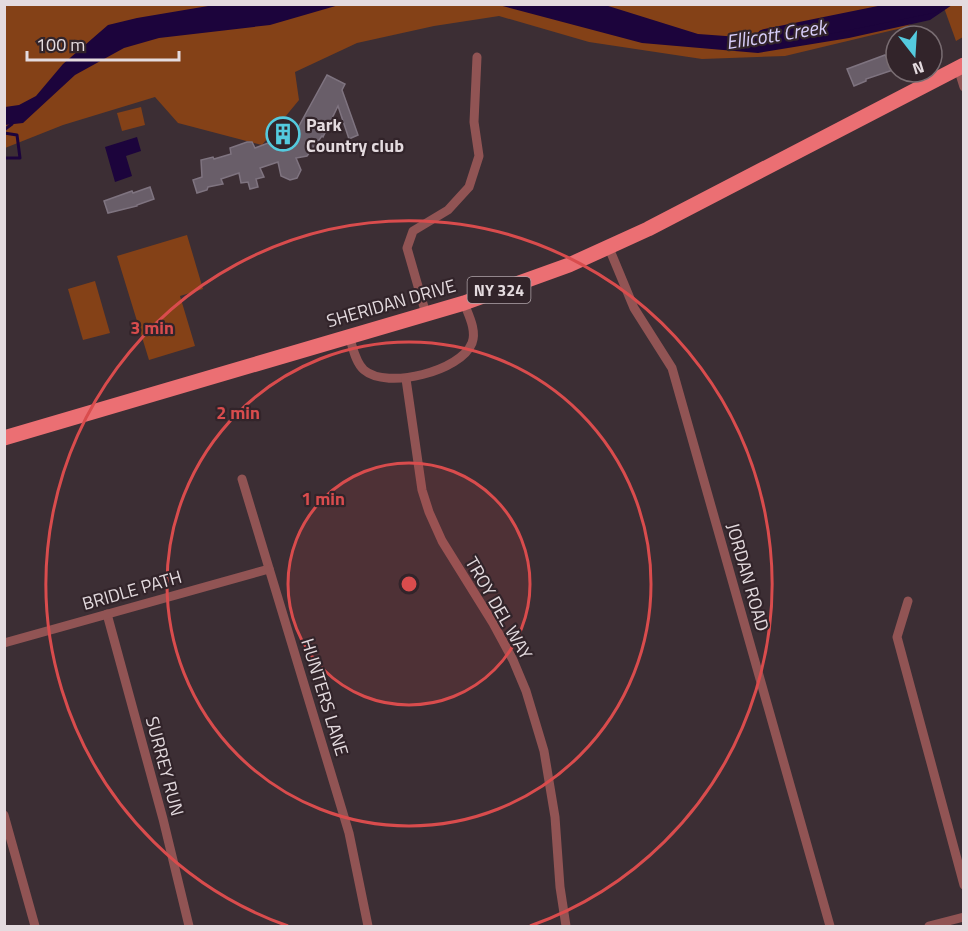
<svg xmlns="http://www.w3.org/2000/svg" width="968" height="931" font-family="'Titillium Web',sans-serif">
	<rect width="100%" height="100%" fill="#3c2e34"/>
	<g fill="#844117">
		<polygon points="5,5 941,5 906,27 785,56 702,59 589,42 499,16 434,26 357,43 295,72 299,100 262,145 178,123 155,97 63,125 5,148"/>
		<polygon points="943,5 963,5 963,37 956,41"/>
		<polygon points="141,107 145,125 122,131 117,113"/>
		<polygon points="187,235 203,289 180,296 195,346 149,360 117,256"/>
		<polygon points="95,281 110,333 83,340 68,289"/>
	</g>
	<g fill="#1c043c">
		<polygon points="214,5 339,5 270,25 159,38 124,48 75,75 23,123 5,125 5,107 19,105 36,96 63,64 108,25 137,18"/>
		<polygon points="499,5 605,5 698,34 753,38 844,27 923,11 931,5 952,5 930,20 849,38 758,53 642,43"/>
		<polygon points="137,137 141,151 126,156 132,176 115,182 105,147"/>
	</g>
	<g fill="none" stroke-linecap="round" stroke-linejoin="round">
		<g stroke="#1c043c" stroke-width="3">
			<polyline points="4,130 12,124"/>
			<polyline points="4,133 17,135 20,158 4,158"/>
		</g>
		<polyline stroke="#1c043c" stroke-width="18" points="765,38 933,4"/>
	</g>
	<g fill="#695e69" stroke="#7f7480" stroke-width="1.5">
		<polygon points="885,55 887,58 896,55 896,69 866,79 866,81 854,86 847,69"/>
		<polygon points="327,75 345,84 342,90 358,135 349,139 338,106 323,137 322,136 307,156 296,158 301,170 297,178 290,180 281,176 278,162 260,168 264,177 256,179 258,187 250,189 248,182 241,183 239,173 221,179 223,184 208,187 207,190 197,193 193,180 202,177 201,160 213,157 214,159 231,154 230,148 247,142 252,142 255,148 271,142 275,133 286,130 294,135"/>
		<polygon points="150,187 154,199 137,205 137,206 108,213 104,201 132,191 133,193"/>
	</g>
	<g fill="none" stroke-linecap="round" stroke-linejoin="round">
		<g stroke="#915454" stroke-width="9">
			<polyline points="958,68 964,87"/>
			<polyline points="609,248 634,308 672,368 830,926"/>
			<polyline points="426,314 407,248 413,231 448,210 469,187 479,156 474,122 477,57"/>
			<path d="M349,336C353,347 355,362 364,370C387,390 461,371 472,343C477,330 468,314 464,303"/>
			<polyline points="406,379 422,490 429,512 442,541 493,623 513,660 526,691 544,751 555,817 560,887 566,926"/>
			<polyline points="242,479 349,833 368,926"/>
			<polyline points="908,601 897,637 964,885"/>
			<polyline points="107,614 163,819 189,926"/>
			<polyline points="4,643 269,569"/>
			<polyline points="4,815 35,926"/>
			<polyline points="929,926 964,917"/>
		</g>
		<polyline stroke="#eb6f73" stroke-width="15" points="4,438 464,303 569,265 648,229 964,65"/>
	</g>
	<circle cx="409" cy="584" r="121" fill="#d94c4d" fill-opacity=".12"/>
	<g fill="none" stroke="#d94c4d" stroke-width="3">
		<circle cx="409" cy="584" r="121"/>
		<circle cx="409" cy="584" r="242"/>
		<path d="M288 926A363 363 0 1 1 530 926"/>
	</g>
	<defs>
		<g id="building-ring" transform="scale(1.725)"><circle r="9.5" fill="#32242a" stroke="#54cade" stroke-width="1.5"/><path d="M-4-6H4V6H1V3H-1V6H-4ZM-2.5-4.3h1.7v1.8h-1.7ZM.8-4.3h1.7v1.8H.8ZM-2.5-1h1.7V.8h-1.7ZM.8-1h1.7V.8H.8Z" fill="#54cade"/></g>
	</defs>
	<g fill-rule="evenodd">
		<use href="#building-ring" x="283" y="134"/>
	</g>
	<g text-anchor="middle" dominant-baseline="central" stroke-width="4.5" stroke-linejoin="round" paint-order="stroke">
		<rect fill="#32242a" stroke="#afa4a9" stroke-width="1.5" x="467.5" y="277" width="63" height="26" rx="4.5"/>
		<g font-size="16" font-weight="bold" fill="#e4dbdf">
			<text x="499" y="290">NY 324</text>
		</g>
		<g font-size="18" font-weight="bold" fill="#e4dbdf" stroke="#32242a" text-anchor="start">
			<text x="306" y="124">Park<tspan x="306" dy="21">Country club</tspan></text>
		</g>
		<g font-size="18" fill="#e4dbdf" stroke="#32242a">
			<text transform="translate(391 303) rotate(-16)">SHERIDAN DRIVE</text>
			<text transform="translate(748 577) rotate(74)">JORDAN ROAD</text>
			<text transform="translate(132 590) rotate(-16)">BRIDLE PATH</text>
			<text transform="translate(499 608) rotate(60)">TROY DEL WAY</text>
			<text transform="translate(325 697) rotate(73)">HUNTERS LANE</text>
			<text transform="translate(165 766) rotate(75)">SURREY RUN</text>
		</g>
		<g font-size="20" font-style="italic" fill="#d7cdf9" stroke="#32242a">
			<text transform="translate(776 34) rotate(-9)">Ellicott Creek</text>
		</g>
	</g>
	<circle cx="409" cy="584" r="9" fill="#d94c4d" stroke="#32242a" stroke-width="3"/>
	<g font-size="18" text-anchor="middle" font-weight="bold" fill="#d94c4d" stroke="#32242a" stroke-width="4.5" stroke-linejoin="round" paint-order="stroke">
		<text x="152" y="334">3 min</text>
		<text x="238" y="419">2 min</text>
		<text x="323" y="505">1 min</text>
	</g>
	<rect width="968" height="931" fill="none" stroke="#e4dbdf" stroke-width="12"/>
	<g transform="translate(914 54) rotate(163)"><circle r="28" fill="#32242a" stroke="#796d72" stroke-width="1.5"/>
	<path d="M0-4.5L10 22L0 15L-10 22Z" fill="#54cade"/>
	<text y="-9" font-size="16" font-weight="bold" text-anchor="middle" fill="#e4dbdf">N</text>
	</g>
	<path d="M27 51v9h152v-9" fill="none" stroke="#e4dbdf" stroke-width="3"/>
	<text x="36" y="51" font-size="18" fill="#e4dbdf" stroke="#32242a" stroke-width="4.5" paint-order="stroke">100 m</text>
</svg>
